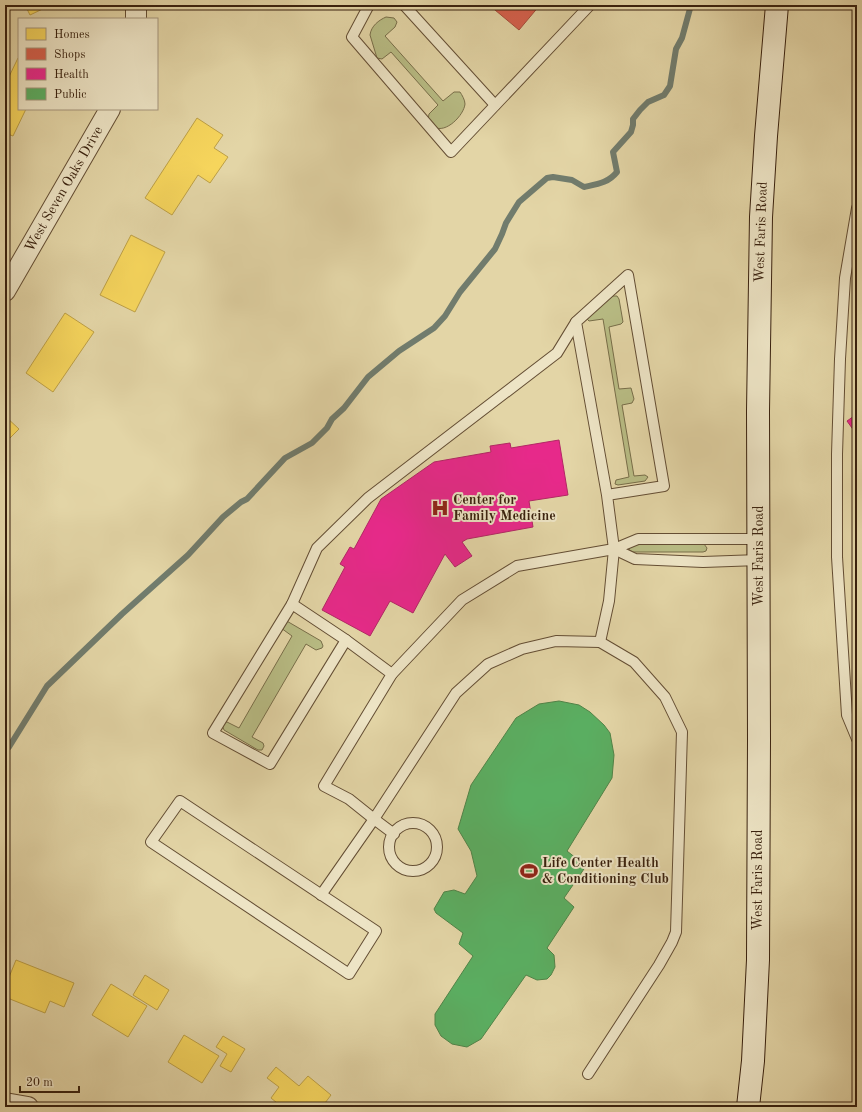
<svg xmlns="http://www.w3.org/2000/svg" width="862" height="1112" font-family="'Old Standard TT',serif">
	<rect width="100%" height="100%" fill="#e3d5a6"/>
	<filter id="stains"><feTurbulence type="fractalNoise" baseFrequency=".005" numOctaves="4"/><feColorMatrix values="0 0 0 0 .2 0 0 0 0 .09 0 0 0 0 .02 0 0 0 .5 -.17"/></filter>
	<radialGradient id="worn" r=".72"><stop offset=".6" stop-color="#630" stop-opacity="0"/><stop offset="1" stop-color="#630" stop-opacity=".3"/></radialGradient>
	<g fill="#b8bc84" stroke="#786e49">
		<path d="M386,17L394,18L397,22L395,27L385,36L443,101L454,92H460C462,95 465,100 465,104C464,115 446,134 434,127C432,125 430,122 428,120L429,114L438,105L391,52L382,59L377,58L370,35C371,26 379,20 386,17Z"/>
		<polygon points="613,296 617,296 619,299 623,322 621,324 609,327 619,389 631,388 634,399 632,403 622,405 634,476 645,475 648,477 645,481 618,485 615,484 616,480 629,477 603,319 589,321 587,319 588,314"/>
		<polygon points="631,544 704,544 707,548 706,551 703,552 633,552 629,550 629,546"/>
		<polygon points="285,620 321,641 323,646 322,648 316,650 306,644 252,737 263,743 264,746 262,750 258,750 224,730 222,725 225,722 227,722 239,728 292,636 281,628"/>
	</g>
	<g fill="#f6d55c" stroke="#bd9f45">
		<polygon points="25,5 51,5 30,15"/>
		<polygon points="203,5 234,5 234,6 203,8"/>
		<polygon points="18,58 19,59 19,109 26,109 13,136 5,133 5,85"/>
		<polygon points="197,118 223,135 214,148 228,157 210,183 198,175 172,215 145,198"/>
		<polygon points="131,235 165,252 135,312 100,295"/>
		<polygon points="65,313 94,332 53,392 26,373"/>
		<polygon points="5,416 19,429 5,443"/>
		<polygon points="16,960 74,983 64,1007 50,1001 45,1013 5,997 5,987"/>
		<polygon points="145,975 169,990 157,1010 133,995"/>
		<polygon points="111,984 147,1006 128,1037 92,1015"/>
		<polygon points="184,1035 219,1056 202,1083 168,1062"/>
		<polygon points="223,1036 245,1049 231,1072 220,1066 227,1054 216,1047"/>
		<polygon points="276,1067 299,1086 308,1076 331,1095 322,1107 282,1107 271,1098 279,1087 267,1078"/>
	</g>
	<polygon fill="#d6604d" stroke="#a74d3a" points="489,5 540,5 519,30"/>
	<g fill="#e7298a" stroke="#b32765">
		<polygon points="857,414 857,435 847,421"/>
		<polygon points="559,440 568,495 529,501 533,527 467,539 462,542 472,556 455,567 445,554 413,613 390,601 370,636 322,610 345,567 340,564 350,547 354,549 381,499 434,462 491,452 490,446 510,443 511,448"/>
	</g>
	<polygon fill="#5aae61" stroke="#508448" points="559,701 579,705 590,712 604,725 610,733 614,755 612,778 567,851 586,866 564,898 574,907 547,948 554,955 555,967 551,975 547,979 537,980 526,975 481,1039 467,1047 452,1044 441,1036 435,1025 435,1014 473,956 459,944 463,933 436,913 434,909 444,892 454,890 465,894 477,876 471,851 458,829 471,785 516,718 539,704"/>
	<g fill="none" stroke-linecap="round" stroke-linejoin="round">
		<path stroke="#717c6d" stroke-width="6" d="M5,750L9,747L47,686L122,614L188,555L223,517L241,502L247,499L285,458L312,443L327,428L332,419L344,408L368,377L399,351L434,328L445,316L460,292L495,249L502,234L506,223L519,202L547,178L553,177L572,180L584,187C598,184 608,183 617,172L613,152L631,132L633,125V119L640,110L648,102L664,95L670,86L676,49L682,38L691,5"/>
		<g stroke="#644e34" stroke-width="12">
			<g id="lane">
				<polyline points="369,5 352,37 451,152 590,5"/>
				<polyline points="404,5 495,105"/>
				<polyline points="857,208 845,278 840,359 837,454 837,557 847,715 857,739"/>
				<polyline points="614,549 635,559 703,562 759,560"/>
				<polyline points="292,604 346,640 392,674"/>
				<polyline points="346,640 270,764 213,733 292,604 317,548 368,498 557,353 576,322"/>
				<polyline points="600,642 609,601 614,549 607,495 576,322 628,275 664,486 607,495"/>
				<polygon points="180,801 376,931 349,974 151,842"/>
				<circle cx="413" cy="847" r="24"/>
				<polyline points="321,895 374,819 394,834"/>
				<polyline points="588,1074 659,965 672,942 676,932 682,732 665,697 634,662 600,642 556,641 522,649 488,664 456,693 374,819 349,799 324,786 392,674 462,600 517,566 614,549 638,539 759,539"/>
			</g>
		</g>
		<g stroke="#644e34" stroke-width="22">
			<g id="street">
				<polyline points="136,5 136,19"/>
				<polyline points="5,291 110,109"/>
				<polyline points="5,1103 28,1107"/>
			</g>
		</g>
		<g stroke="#39210e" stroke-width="24">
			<polyline id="secondary" points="748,1107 753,1061 758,960 759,740 758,411 761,217 766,136 777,5"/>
		</g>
		<use href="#lane" stroke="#ede4c5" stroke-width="10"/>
		<use href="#street" stroke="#ede4c5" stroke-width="20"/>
		<use href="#secondary" stroke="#ede4c5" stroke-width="22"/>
	</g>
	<defs>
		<g id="hospital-bare" transform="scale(1.38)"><path d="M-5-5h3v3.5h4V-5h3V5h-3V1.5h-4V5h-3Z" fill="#8f2418" stroke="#ede4c5" stroke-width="2.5" paint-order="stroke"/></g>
		<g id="stadium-bare" transform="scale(1.38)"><path d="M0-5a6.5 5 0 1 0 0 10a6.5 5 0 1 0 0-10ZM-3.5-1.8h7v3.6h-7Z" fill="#8f2418" stroke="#ede4c5" stroke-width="2.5" paint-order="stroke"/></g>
	</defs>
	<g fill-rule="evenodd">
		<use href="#hospital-bare" x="440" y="508"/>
		<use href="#stadium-bare" x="529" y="871"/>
	</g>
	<g text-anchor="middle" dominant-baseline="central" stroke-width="4" stroke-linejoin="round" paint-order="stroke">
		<g font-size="14" fill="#39210e" stroke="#ede4c5">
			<text transform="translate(64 189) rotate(-60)">West Seven Oaks Drive</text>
			<text transform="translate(761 232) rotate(-88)">West Faris Road</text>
			<text transform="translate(759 556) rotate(-90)">West Faris Road</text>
			<text transform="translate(758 880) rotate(-90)">West Faris Road</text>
		</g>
		<g font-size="14" font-weight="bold" fill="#39210e" stroke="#ede4c5" text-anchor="start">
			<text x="453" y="500">Center for<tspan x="453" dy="16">Family Medicine</tspan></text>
			<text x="542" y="863">Life Center Health<tspan x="542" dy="16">&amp; Conditioning Club</tspan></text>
		</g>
	</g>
	<rect width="862" height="1112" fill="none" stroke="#e3d5a6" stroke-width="20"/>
	<rect x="6" y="6" width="850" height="1100" fill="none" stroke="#39210e" stroke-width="2"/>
	<rect x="10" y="10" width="842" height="1092" fill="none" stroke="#39210e"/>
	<rect x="18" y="18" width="140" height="92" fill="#ede4c5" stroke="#a5967c"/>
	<rect x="26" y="28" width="20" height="12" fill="#f6d55c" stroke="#a5967c"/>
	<text x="54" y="38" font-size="12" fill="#39210e">Homes</text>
	<rect x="26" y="48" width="20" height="12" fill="#d6604d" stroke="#a5967c"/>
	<text x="54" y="58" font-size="12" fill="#39210e">Shops</text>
	<rect x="26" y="68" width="20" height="12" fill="#e7298a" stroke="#a5967c"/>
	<text x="54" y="78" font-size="12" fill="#39210e">Health</text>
	<rect x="26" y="88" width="20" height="12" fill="#5aae61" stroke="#a5967c"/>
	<text x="54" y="98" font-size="12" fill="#39210e">Public</text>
	<path d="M20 1086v6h59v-6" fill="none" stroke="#39210e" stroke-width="2"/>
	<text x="26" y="1086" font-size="12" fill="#39210e" stroke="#ede4c5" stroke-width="3" paint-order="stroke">20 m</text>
	<rect width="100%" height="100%" filter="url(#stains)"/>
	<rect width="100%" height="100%" fill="url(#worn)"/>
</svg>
